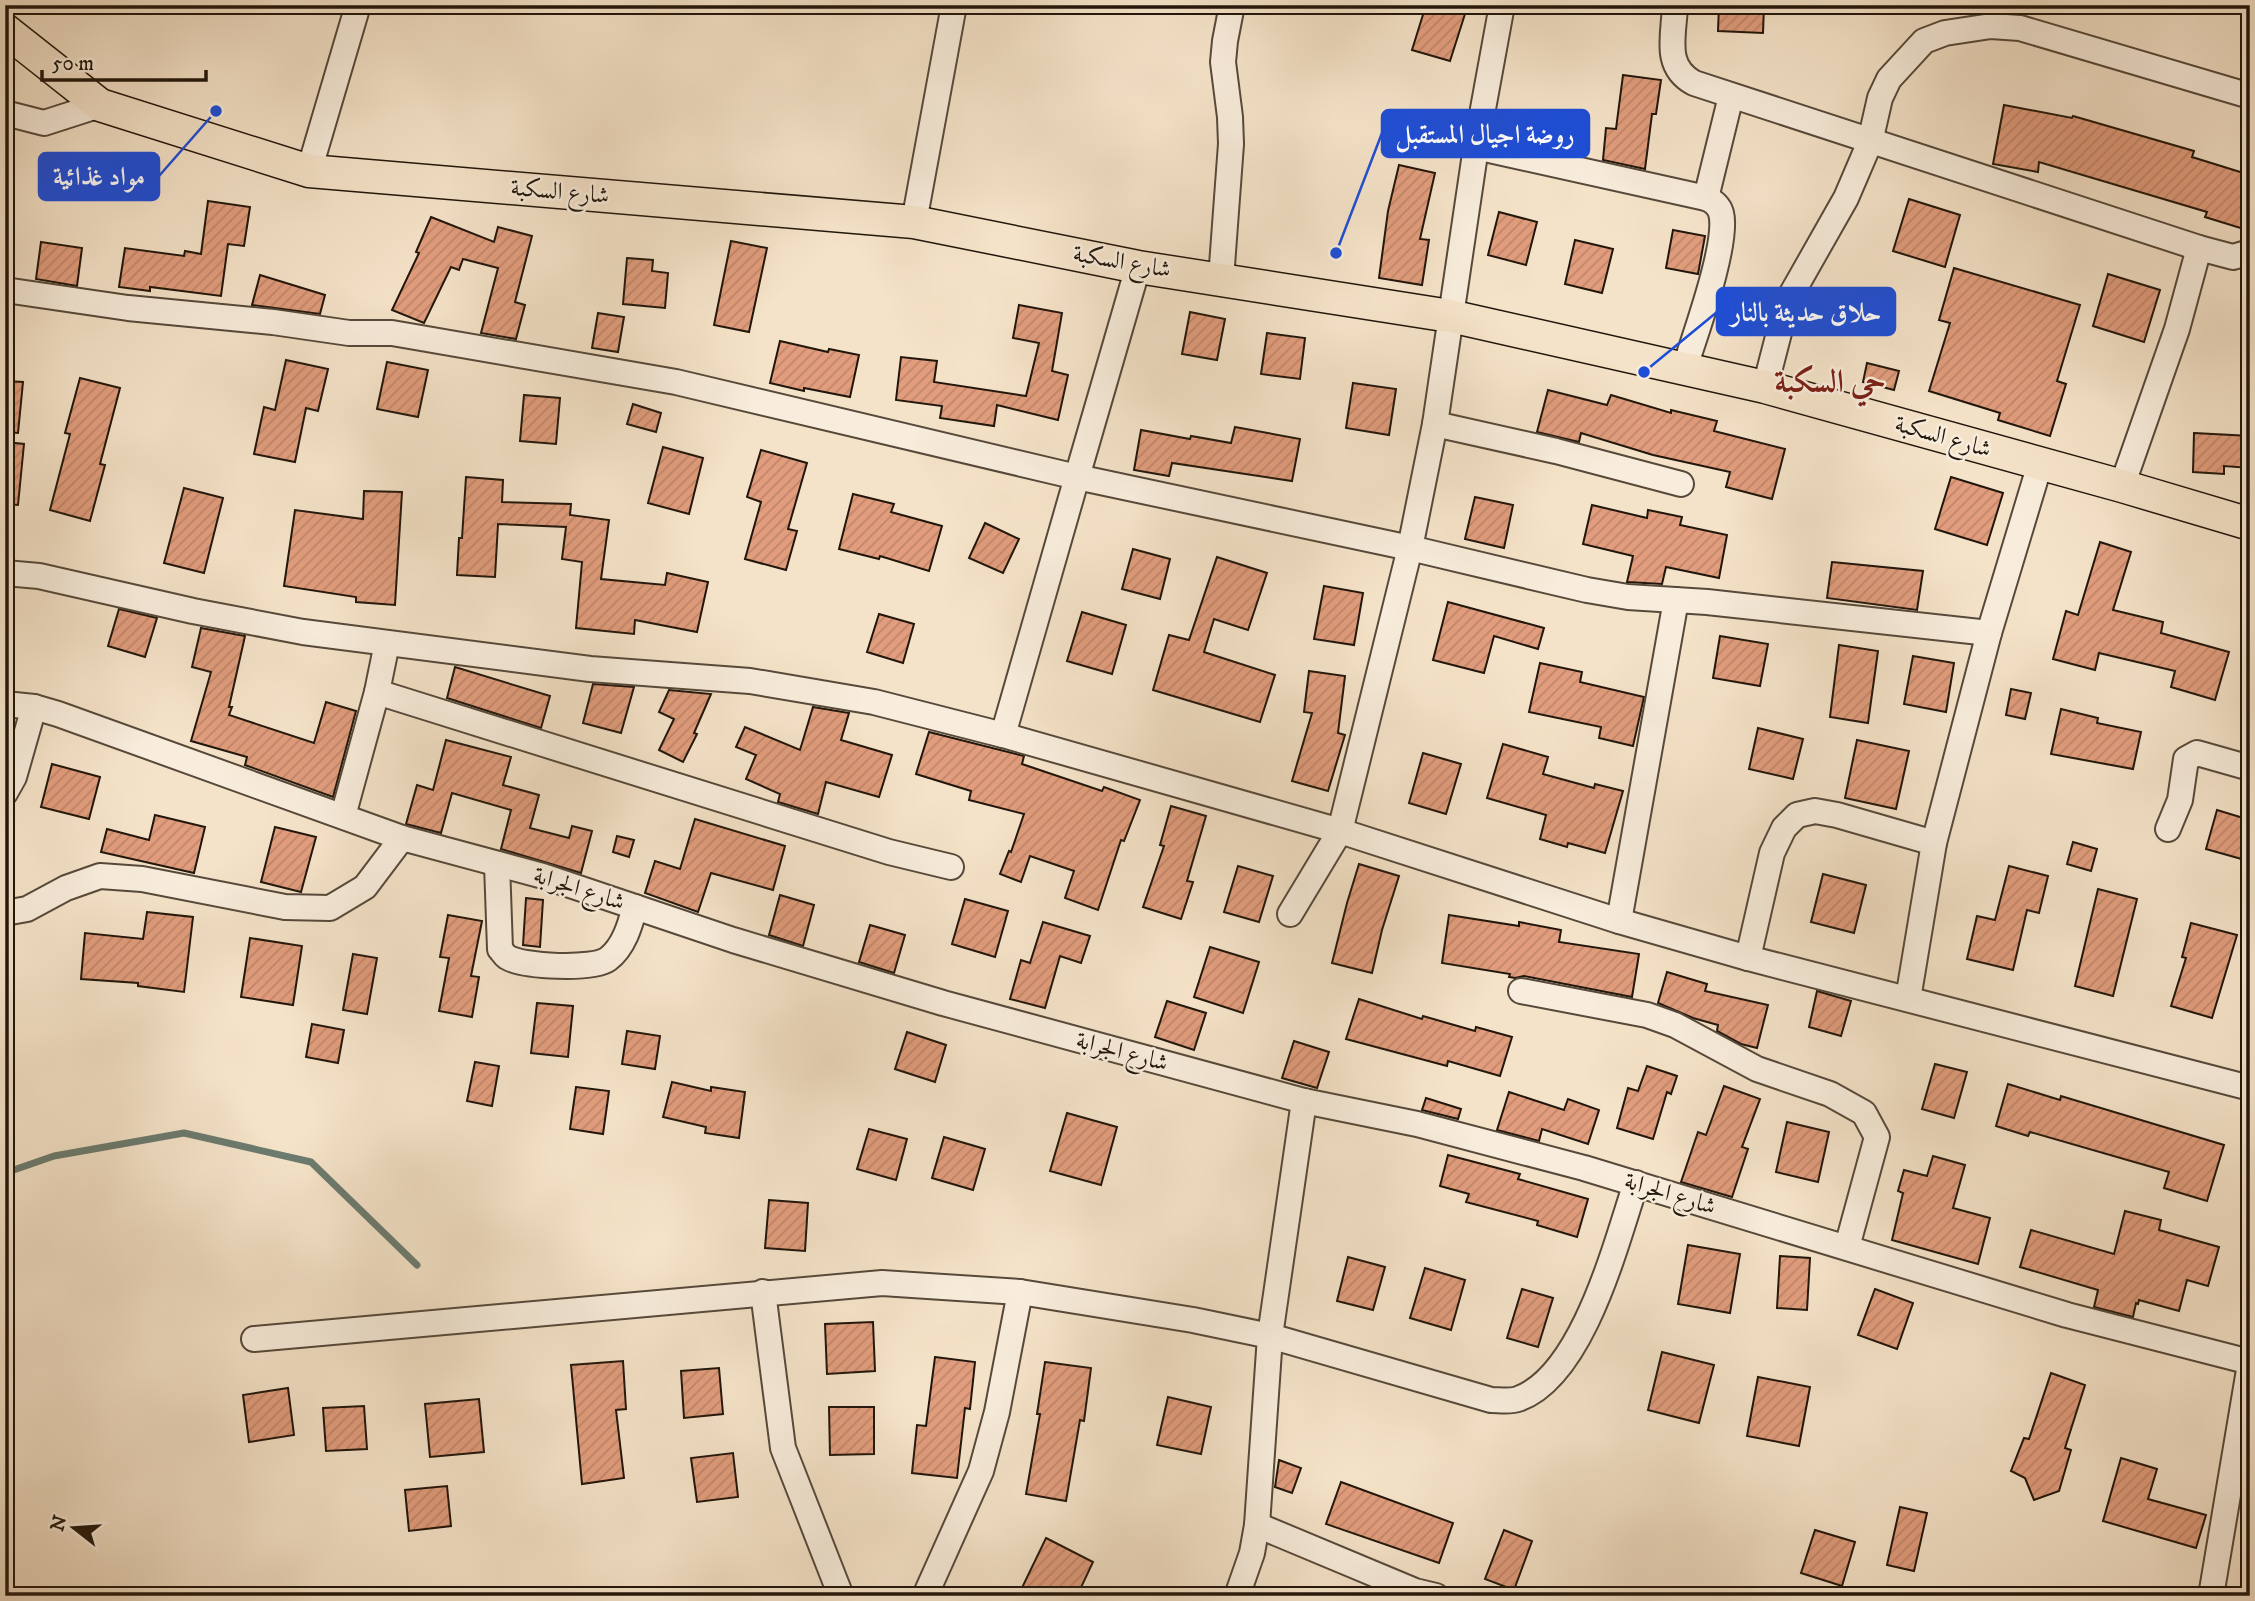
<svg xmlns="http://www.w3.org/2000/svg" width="2255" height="1601" font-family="'IM FELL DW Pica',Amiri,serif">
	<defs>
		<pattern id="building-hatch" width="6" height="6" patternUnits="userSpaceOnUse" patternTransform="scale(1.75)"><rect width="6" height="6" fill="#e19d7d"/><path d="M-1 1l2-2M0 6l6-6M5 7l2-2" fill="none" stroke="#c1866b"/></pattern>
	</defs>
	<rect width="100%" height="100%" fill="#f5e3c9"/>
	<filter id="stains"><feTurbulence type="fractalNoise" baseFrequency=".00286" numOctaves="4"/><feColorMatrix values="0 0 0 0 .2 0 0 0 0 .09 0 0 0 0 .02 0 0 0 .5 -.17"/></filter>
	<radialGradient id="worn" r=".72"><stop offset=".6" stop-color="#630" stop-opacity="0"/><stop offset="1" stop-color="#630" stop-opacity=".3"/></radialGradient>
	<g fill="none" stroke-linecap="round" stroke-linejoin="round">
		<polyline stroke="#6b7b6f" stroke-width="7" points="5,1173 54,1156 184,1133 311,1162 417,1265"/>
	</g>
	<g fill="url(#building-hatch)" stroke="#21160b" stroke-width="2">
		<polygon points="1426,5 1435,5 1465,14 1450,61 1412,50"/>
		<polygon points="1719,5 1764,5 1763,33 1718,31"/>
		<polygon points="1623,75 1661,80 1656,114 1652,114 1645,169 1603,160 1606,128 1616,129"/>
		<polygon points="2004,105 2072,118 2073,116 2194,151 2192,157 2250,175 2250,231 2205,217 2207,212 2039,162 2038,172 1993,164"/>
		<polygon points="1399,165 1435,173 1420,239 1429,240 1422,285 1379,278 1388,211"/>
		<polygon points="1909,199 1960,215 1945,267 1893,251"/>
		<polygon points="208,201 250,207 244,246 228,244 221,296 150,287 150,291 119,287 125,248 184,256 185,251 201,254"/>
		<polygon points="1499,212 1537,222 1526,265 1488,255"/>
		<polygon points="431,217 494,242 498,227 532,236 515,302 525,305 516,339 481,333 498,268 463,259 459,270 451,267 424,323 392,310 419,253 416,252"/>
		<polygon points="1673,230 1705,236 1698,274 1666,268"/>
		<polygon points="1575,240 1613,249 1602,293 1565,284"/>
		<polygon points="731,241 767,248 749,332 714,325"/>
		<polygon points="41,242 82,248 77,286 36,279"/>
		<polygon points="627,258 653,260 652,271 668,273 665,308 623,304"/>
		<polygon points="1954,268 2080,305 2057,381 2066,384 2050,436 1998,420 2000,413 1929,391 1950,323 1939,320"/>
		<polygon points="2108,274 2160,290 2144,342 2093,326"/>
		<polygon points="260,275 325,295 320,314 252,305"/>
		<polygon points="1019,305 1062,313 1052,371 1068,375 1058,420 997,405 994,426 940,418 942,406 896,400 901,357 937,361 934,382 1026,396 1039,343 1013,338"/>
		<polygon points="1190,312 1225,319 1217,360 1182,354"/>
		<polygon points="598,313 624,317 618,352 592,348"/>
		<polygon points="1267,333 1305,338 1300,379 1261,374"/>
		<polygon points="780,341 828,352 829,349 859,355 850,397 804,388 804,391 770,383"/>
		<polygon points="286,360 328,369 318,411 306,408 295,462 254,454 264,407 275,410"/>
		<polygon points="387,362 428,370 418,417 377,409"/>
		<polygon points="1867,363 1899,371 1894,390 1863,382"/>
		<polygon points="80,378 120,388 100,464 105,465 90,521 50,510 70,434 65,433"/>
		<polygon points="5,381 23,382 18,433 5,432"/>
		<polygon points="1353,383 1396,389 1389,435 1346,428"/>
		<polygon points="1548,390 1607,405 1611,395 1671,413 1671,410 1717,421 1714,431 1785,449 1772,499 1726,487 1730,472 1653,455 1581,433 1579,442 1537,432"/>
		<polygon points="524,395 560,398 556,444 520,441"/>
		<polygon points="633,404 661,413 656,432 627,424"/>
		<polygon points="1235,427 1300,439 1292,481 1172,463 1169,476 1134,470 1141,430 1190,439 1191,436 1231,443"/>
		<polygon points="2194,433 2250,436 2250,468 2224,466 2224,474 2193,472"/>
		<polygon points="5,442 24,444 18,505 5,504"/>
		<polygon points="663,447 703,458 689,514 648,503"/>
		<polygon points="761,450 807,463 788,529 797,531 786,570 745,559 761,502 747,497"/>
		<polygon points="466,477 503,480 502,502 571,504 570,515 609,520 601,579 665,585 667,573 708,582 697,632 635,620 634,634 576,628 582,562 562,559 566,527 498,524 495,577 457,575 459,538 462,538"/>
		<polygon points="1951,477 2003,493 1987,545 1935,529"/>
		<polygon points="184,488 223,498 204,573 164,563"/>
		<polygon points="364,491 402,492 395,605 356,602 356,597 284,586 295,510 363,519"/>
		<polygon points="853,494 894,504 891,512 942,526 929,571 880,556 879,559 839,549"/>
		<polygon points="1475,497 1513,505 1504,548 1465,539"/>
		<polygon points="1592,505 1647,518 1648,510 1682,517 1680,525 1727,535 1719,578 1666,567 1662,584 1627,582 1633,556 1583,544"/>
		<polygon points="985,523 1019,539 1003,573 969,558"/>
		<polygon points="2100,542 2131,552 2113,610 2163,622 2161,633 2229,652 2215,700 2171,687 2175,671 2099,653 2095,670 2053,659 2066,611 2078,615"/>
		<polygon points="1133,549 1170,559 1160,599 1122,589"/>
		<polygon points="1217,557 1267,573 1248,630 1214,619 1204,652 1275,675 1260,722 1153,690 1169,635 1189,640"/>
		<polygon points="1832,562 1923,571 1917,610 1827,598"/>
		<polygon points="1324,586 1363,593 1354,645 1314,639"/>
		<polygon points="1448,602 1544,628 1538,649 1494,636 1484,673 1433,660"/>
		<polygon points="119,609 157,618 145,657 108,646"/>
		<polygon points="1082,612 1126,625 1112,674 1067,661"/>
		<polygon points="879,614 914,624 903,663 867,652"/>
		<polygon points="201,628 245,636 229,707 232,707 229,715 314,743 326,702 356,711 333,797 245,765 247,757 191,741 211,672 192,667"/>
		<polygon points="1720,636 1768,644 1760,686 1713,678"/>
		<polygon points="1839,645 1878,651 1868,723 1830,717"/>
		<polygon points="1913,656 1954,663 1946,712 1904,704"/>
		<polygon points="1540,663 1582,672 1580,682 1644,697 1633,746 1599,738 1601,727 1529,712"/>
		<polygon points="455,667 550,696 541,728 447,698"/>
		<polygon points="1309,671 1345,676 1338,733 1345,735 1328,791 1292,781 1312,713 1304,712"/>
		<polygon points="593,684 634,687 621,733 583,723"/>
		<polygon points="2011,689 2031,693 2025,719 2006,715"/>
		<polygon points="669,690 711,694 694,733 697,734 683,762 659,750 674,719 659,712"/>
		<polygon points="813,707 849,713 841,740 892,755 879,797 826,782 818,814 778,802 780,794 746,779 756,755 736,747 745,727 800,750"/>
		<polygon points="2061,709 2098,718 2097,723 2141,732 2133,769 2051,754"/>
		<polygon points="1758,728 1803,739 1793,779 1749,769"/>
		<polygon points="929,732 1024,756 1022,764 1102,791 1104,787 1140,800 1124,841 1121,840 1098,910 1065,898 1074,871 1030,856 1021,882 1000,874 1009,851 1011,852 1024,814 969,800 971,791 916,774"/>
		<polygon points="446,740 511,757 503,785 539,795 530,828 569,838 572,826 592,831 581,873 501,849 511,810 452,793 441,833 406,824 417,785 433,790"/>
		<polygon points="1857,740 1909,751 1896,809 1845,798"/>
		<polygon points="1503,744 1548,757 1543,774 1594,788 1595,784 1623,791 1605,853 1568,843 1567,847 1540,839 1546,815 1487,798"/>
		<polygon points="1423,753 1461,764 1446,814 1409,803"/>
		<polygon points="52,764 100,777 89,819 41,807"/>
		<polygon points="1171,806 1206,816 1187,881 1193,882 1181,919 1143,907 1164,846 1160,845"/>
		<polygon points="2217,810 2250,820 2250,842 2245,860 2206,849"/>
		<polygon points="155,815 205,827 194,873 101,852 107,829 149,840"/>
		<polygon points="695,819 785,846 773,890 711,873 698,912 645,893 655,861 680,869"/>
		<polygon points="275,827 316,837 301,892 261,882"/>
		<polygon points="617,836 634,840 629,857 613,852"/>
		<polygon points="2073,842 2097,849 2091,871 2067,864"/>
		<polygon points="1359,864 1399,876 1382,930 1372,973 1332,963 1347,903"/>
		<polygon points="1238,866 1273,876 1259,922 1224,912"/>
		<polygon points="2009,866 2048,876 2039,913 2027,910 2013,970 1967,959 1977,916 1995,920"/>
		<polygon points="1823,874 1866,885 1854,933 1811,922"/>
		<polygon points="2098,889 2137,899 2113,996 2075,986"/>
		<polygon points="780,895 814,905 803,946 769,935"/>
		<polygon points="526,898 543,900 540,947 523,945"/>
		<polygon points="965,899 1008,911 995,957 952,944"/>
		<polygon points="147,912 193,917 184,992 138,986 138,983 81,979 85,933 143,939"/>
		<polygon points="448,915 482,921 471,976 479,977 472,1017 439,1011 449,958 440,957"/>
		<polygon points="1449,915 1519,926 1519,922 1561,930 1559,942 1639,954 1632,997 1524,976 1515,978 1509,977 1510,974 1442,963"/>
		<polygon points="1043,922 1090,936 1081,963 1060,956 1045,1008 1010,999 1021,960 1030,963"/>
		<polygon points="2191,923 2237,935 2212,1018 2171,1006 2186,958 2182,957"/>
		<polygon points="870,925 905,935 894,973 859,962"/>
		<polygon points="250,938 302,946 293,1005 241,997"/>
		<polygon points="1210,947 1259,962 1243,1013 1194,997"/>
		<polygon points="353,954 377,958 367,1014 343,1010"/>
		<polygon points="1667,972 1707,984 1705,991 1768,1005 1757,1048 1741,1044 1717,1031 1718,1025 1693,1018 1658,1003"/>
		<polygon points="1817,991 1851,1001 1841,1036 1809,1027"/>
		<polygon points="1359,999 1422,1019 1423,1016 1475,1031 1476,1027 1512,1037 1500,1076 1448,1061 1447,1066 1346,1039"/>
		<polygon points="1167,1001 1206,1013 1194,1050 1155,1037"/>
		<polygon points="537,1003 573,1006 568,1057 531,1053"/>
		<polygon points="312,1024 344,1030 338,1063 306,1057"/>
		<polygon points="627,1031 660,1036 655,1069 622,1064"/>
		<polygon points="907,1032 946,1045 935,1082 895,1069"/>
		<polygon points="1294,1041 1329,1052 1317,1088 1282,1078"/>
		<polygon points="475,1062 499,1066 492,1106 467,1101"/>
		<polygon points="1935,1064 1967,1072 1954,1118 1922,1109"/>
		<polygon points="1647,1066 1677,1076 1671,1094 1667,1092 1653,1139 1617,1128 1628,1088 1638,1091"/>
		<polygon points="672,1082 711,1091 711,1087 745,1092 739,1138 705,1133 706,1127 663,1117"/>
		<polygon points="2008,1084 2060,1100 2061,1096 2224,1145 2207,1201 2164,1188 2169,1172 2030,1132 2028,1136 1996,1126"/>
		<polygon points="1724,1086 1760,1099 1742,1147 1748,1149 1732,1197 1681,1182 1698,1132 1706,1135"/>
		<polygon points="576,1087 609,1091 603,1134 570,1129"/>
		<polygon points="1509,1092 1564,1110 1568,1099 1599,1110 1588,1144 1542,1129 1539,1141 1497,1130"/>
		<polygon points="1426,1098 1461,1109 1458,1119 1422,1110"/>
		<polygon points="1067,1113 1117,1127 1101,1185 1050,1171"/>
		<polygon points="1787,1122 1829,1132 1818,1182 1776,1172"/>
		<polygon points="869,1129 907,1139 896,1180 857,1169"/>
		<polygon points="944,1137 985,1149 973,1190 932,1178"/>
		<polygon points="1448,1155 1520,1174 1518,1179 1588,1199 1577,1237 1537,1225 1538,1221 1466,1202 1469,1194 1440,1186"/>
		<polygon points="1933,1156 1965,1165 1953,1208 1990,1218 1978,1264 1892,1240 1903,1193 1898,1191 1904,1170 1927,1176"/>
		<polygon points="769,1200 808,1203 805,1251 765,1248"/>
		<polygon points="2125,1211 2161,1220 2159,1230 2219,1247 2208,1286 2187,1280 2179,1311 2139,1300 2138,1304 2136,1303 2133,1317 2094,1307 2098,1290 2020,1267 2031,1230 2114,1254"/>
		<polygon points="1688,1245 1740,1254 1730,1313 1678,1304"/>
		<polygon points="1780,1256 1810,1258 1807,1310 1777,1308"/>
		<polygon points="1348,1257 1385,1267 1373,1310 1337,1301"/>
		<polygon points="1425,1268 1465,1280 1451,1330 1410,1318"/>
		<polygon points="1522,1289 1553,1298 1538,1347 1507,1338"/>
		<polygon points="1875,1289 1913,1303 1897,1349 1858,1335"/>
		<polygon points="873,1322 875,1371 827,1374 825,1324"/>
		<polygon points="1662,1352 1714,1365 1699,1423 1648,1410"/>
		<polygon points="935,1357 975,1362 970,1409 965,1408 957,1478 912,1473 917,1425 926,1426"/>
		<polygon points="623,1361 626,1409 616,1410 624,1478 582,1484 571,1365"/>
		<polygon points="1045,1362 1091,1368 1084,1421 1080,1420 1066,1501 1026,1494 1040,1414 1037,1414"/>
		<polygon points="719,1368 723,1414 684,1418 681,1371"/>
		<polygon points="2051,1373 2085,1385 2065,1448 2071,1450 2059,1491 2034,1500 2025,1478 2011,1471 2024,1438 2029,1439"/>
		<polygon points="1758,1377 1810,1387 1799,1446 1747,1436"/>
		<polygon points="288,1388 294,1435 249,1442 243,1395"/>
		<polygon points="1168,1397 1211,1407 1201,1454 1157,1445"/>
		<polygon points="479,1399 484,1452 430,1457 425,1404"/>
		<polygon points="364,1406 367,1449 326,1451 323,1408"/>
		<polygon points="829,1407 874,1407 874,1454 830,1455"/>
		<polygon points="733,1453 738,1497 697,1502 691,1458"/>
		<polygon points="2121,1458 2157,1469 2148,1499 2206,1515 2196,1548 2103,1521"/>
		<polygon points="1279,1460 1301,1468 1292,1493 1275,1487"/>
		<polygon points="1341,1482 1453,1523 1439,1563 1326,1524"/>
		<polygon points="447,1486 451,1526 409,1531 405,1490"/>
		<polygon points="1900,1507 1927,1513 1914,1571 1887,1565"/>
		<polygon points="1504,1530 1532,1541 1514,1590 1485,1579"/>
		<polygon points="1815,1530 1855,1542 1842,1586 1801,1573"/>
		<polygon points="1046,1538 1093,1562 1077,1596 1018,1596"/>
	</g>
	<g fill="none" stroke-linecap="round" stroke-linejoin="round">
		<g stroke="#56493a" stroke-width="28">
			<g id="minor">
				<path d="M1675,5C1674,36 1663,66 1694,83L2199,248L2233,257L2250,252"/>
				<polyline points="5,113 44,123 100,105"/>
				<path d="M1476,147L1706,198C1713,201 1719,206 1721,213C1729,242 1695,335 1685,367"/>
				<polyline points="309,171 358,5"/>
				<polyline points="1706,198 1731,96"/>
				<polyline points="914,222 954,5"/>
				<polyline points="1221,279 1231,144 1230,117 1223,62 1225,41 1232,5"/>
				<polyline points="5,290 128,308 273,322 349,333 392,333 676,382 1077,477 1138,267"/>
				<polyline points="1765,387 1787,302 1846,198 1870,142 1880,98 1889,79 1924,41 1945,33 1991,26 2020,28 2250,96"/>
				<polyline points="1435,424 1556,451 1681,484"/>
				<polyline points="2122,486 2177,329 2199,248"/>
				<polyline points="5,573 39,576 193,611 303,632 590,669 750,681 874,702 1003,735 1340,831 1619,921 1748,958 2250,1088"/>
				<polyline points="377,692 889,852 951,867"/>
				<polyline points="5,704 34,707 58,714 402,838 543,876 733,940 943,1003 1304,1101 1417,1124 1584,1168 2067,1315 2250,1362"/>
				<polyline points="1003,735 1077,477 1410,548 1587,590 1628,597 1707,602 1989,633"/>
				<polyline points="5,793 14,777 34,707"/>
				<polyline points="343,816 377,692 387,643"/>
				<polyline points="2168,829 2180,800 2186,759 2197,753 2250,768"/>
				<path d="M497,864L500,949C502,951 504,955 507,957C523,967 593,970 608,959C624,947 630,925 635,907"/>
				<polyline points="5,913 27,909 66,888 100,876 142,879 285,907 330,908 365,887 402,838"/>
				<polyline points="1290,914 1340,831 1410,548 1435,424 1476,147 1502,5"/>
				<polyline points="1619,921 1676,600"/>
				<polyline points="1748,958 1772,853 1784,828 1797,815 1815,811 1837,815 1934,843"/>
				<polyline points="1521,991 1647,1015 1675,1025 1757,1069 1830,1094 1864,1113 1877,1137 1847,1247"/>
				<polyline points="1908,999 1934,843 1989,633 2040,464"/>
				<polyline points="763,1292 783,1448 841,1596"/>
				<path d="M254,1339L882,1283L1020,1292L1193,1320L1270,1336L1491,1400C1499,1400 1510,1402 1518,1399C1583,1376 1616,1243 1636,1183"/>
				<polyline points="1257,1525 1415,1591 1436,1596"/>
				<polyline points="925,1596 981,1471 997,1412 1020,1292"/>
				<polyline points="1237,1596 1252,1553 1257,1525 1270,1336 1304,1101"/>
				<polyline points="2211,1596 2250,1364"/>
			</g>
		</g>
		<g stroke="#21160b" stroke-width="35">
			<polyline id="major" points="5,30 100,105 309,171 914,222 1138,267 1450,316 1765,387 2122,486 2250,524"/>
		</g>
		<use href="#minor" stroke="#f8eddc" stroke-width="24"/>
		<use href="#major" stroke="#f5e3c9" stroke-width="32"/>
	</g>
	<g text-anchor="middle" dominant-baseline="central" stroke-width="5" stroke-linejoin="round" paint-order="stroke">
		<g font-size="24" fill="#21160b" stroke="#f8eddc">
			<text transform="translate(560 192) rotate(5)">شارع السكبة</text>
			<text transform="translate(1122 262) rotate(10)">شارع السكبة</text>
			<text transform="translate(1943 437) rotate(16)">شارع السكبة</text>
			<text transform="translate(579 889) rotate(18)">شارع الجرابة</text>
			<text transform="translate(1122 1052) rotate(15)">شارع الجرابة</text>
			<text transform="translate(1670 1194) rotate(17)">شارع الجرابة</text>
		</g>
		<g font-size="32" font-weight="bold" fill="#7a1f14" stroke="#f8eddc">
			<text x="1830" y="383">حي السكبة</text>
		</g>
	</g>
	<path fill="none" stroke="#1d4ed8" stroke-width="2.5" d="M1336 253L1382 133M216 111L159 176M1644 372L1717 312"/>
	<g fill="#1d4ed8" stroke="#f8eddc" stroke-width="2.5">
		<circle cx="1336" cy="253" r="7"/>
		<circle cx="216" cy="111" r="7"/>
		<circle cx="1644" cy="372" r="7"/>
	</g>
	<g fill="#1d4ed8" stroke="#1d4ed8" stroke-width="2.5">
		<rect x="1382" y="110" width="207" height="47" rx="7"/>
		<rect x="39" y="153" width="120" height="47" rx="7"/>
		<rect x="1717" y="288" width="178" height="47" rx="7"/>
	</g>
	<g font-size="26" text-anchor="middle" font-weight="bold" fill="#fff">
		<text x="1485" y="143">روضة اجيال المستقبل</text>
		<text x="99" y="185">مواد غذائية</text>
		<text x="1806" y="321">حلاق حديثة بالنار</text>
	</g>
	<rect width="2255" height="1601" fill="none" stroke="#f5e3c9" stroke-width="28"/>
	<rect x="7" y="7" width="2241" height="1587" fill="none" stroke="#21160b" stroke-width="3.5"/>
	<rect x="14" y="14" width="2227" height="1573" fill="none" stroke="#21160b" stroke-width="2"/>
	<g transform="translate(74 1528) rotate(287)" stroke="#f8eddc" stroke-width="5" paint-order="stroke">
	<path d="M0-5L12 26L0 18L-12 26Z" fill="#21160b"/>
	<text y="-10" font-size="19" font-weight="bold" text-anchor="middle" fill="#21160b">N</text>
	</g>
	<path d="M42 70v10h164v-10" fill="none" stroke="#21160b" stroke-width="3.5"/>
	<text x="52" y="70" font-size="21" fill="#21160b" stroke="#f8eddc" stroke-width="5" paint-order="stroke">50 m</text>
	<rect width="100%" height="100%" filter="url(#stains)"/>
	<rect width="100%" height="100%" fill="url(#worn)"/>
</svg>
